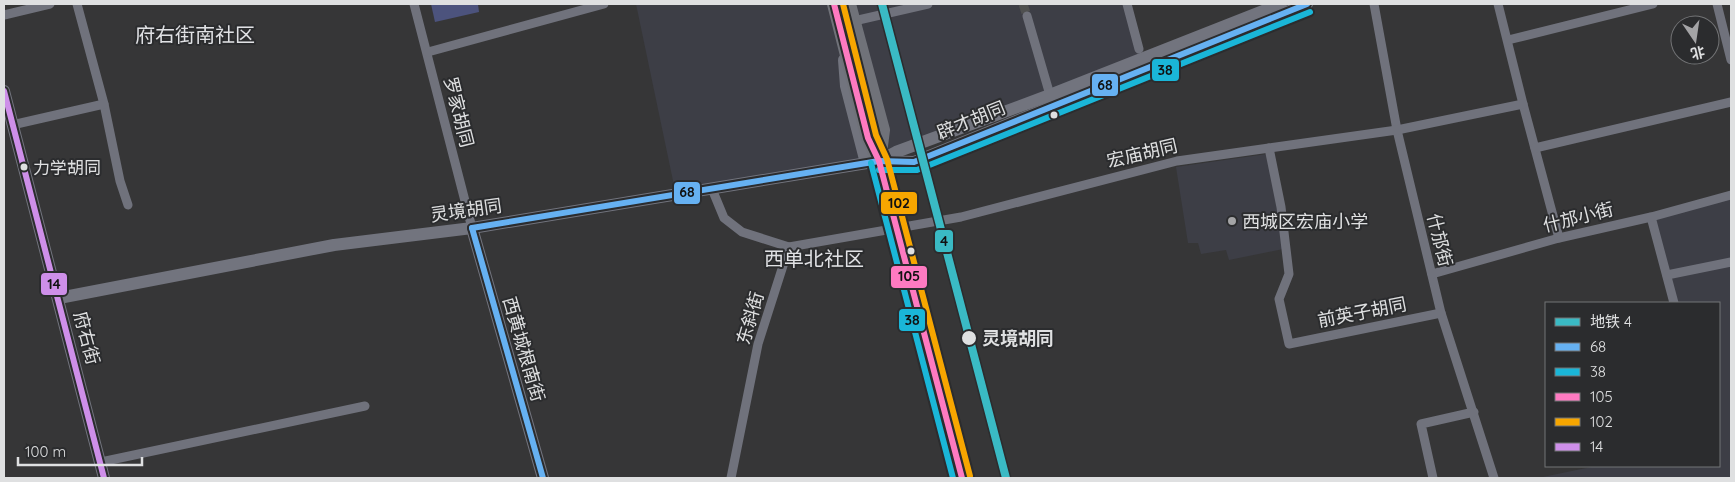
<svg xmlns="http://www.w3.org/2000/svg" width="1735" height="482" font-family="Quicksand,'Noto Sans SC',sans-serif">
	<rect width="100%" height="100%" fill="#363637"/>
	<g fill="#3d3e46">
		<polygon points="636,4 1127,4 1141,58 887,157 676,195"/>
		<polygon points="1267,154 1276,200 1283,249 1229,260 1226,250 1201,254 1198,243 1188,243 1176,167"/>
		<polygon points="1731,195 1731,478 1538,478 1596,466 1719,466 1719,303 1673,303 1651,217"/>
	</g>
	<polygon fill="#4c537d" points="431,4 478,4 479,12 435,22"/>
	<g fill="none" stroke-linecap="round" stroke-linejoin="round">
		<polyline stroke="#4f5050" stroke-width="9" stroke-dasharray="9 4.5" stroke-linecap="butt" points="1023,4 1027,16"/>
		<g stroke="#70727c" stroke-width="9">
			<polyline points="77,4 104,104 120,181 128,205"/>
			<polyline points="414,4 472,228"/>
			<polyline points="1127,4 1139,49"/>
			<polyline points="1374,4 1397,130 1441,313 1494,478"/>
			<polyline points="1498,4 1523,104 1559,238"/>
			<polyline points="1717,4 1731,60"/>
			<polyline points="4,15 50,4"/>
			<polyline points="1027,16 1050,95"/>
			<polyline points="854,21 928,4"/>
			<polyline points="1508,40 1653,4"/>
			<polyline points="428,52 604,4"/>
			<polyline points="12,125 104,104"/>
			<polyline points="1269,148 1281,207 1289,274 1279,299 1289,344 1441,313"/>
			<polyline points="1535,148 1731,102"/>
			<polyline points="712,189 724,218 742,232 789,247"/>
			<polyline points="1651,217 1674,303"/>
			<polyline points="1432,274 1559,238 1651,217 1731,195"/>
			<polyline points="1667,275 1731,262"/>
			<polyline points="101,462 365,406"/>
			<polyline points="731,478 758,344 789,247 961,217 1177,161 1397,130 1523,104"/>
			<polyline points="1433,478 1421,424 1474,412"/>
		</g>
		<g stroke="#72747e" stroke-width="12">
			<polyline points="844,60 846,86 866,163"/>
			<polyline points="4,91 104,478"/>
			<polyline points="879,161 896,152 1050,95 1281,4"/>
			<polyline points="472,228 543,478"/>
			<polyline points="59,298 334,245 472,228 879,161 914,162 1307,4"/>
		</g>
		<g stroke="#707279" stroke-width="14">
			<polyline points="834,4 868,138 879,161 962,478"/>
			<polyline points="849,4 883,130 879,161"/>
		</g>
		<g stroke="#2b2c2e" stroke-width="10">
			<g id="bus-1">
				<polyline points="472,228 879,161 914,162 1307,4"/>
				<polyline points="472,228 543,478"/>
			</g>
		</g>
		<g stroke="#2b2c2e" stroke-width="10">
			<g id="bus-2">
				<polyline points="871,163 953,478"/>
				<polyline points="879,170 917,170 1310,12"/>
			</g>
		</g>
		<g stroke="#2b2c2e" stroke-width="10">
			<polyline id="bus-3" points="834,4 868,138 879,161 962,478"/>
		</g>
		<g stroke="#2b2c2e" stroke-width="10">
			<polyline id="bus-4" points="843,4 876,135 887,159 970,476"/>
		</g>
		<g stroke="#2b2c2e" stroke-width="10">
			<polyline id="bus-5" points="4,91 104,478"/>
		</g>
		<use href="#bus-1" stroke="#66b1f2" stroke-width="6"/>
		<use href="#bus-2" stroke="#1ab6d8" stroke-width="6"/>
		<use href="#bus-3" stroke="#fe7ac1" stroke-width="6"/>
		<use href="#bus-4" stroke="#f7a600" stroke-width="6"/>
		<use href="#bus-5" stroke="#ce8fe9" stroke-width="6"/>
		<g stroke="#2b2c2e" stroke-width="11">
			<polyline id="metro-1" points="882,4 1006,478"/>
		</g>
		<use href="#metro-1" stroke="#3abac4" stroke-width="8"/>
	</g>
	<g fill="#dfe0e1" stroke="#2b2c2e" stroke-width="2">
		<circle cx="1054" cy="115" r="4.5"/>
		<circle cx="24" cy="167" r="4.5"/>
		<circle cx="911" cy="251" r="4.5"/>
		<circle cx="969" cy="338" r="8"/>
	</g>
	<circle fill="#a4a4a6" stroke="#2b2c2e" stroke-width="2" cx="1232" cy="221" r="5"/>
	<g text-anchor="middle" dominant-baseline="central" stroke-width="4" stroke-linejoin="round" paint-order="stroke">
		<g font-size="17" fill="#dfe0e1" stroke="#2b2c2e" text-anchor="start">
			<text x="33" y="167">力学胡同</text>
		</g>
		<g font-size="18" fill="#dfe0e1" stroke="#2b2c2e">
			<text transform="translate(459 112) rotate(76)">罗家胡同</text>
			<text transform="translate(971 120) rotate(-22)">辟才胡同</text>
			<text transform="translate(1142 153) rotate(-13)">宏庙胡同</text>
			<text transform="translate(466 210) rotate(-8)">灵境胡同</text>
			<text transform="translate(1578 217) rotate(-14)">什邡小街</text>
			<text transform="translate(1440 240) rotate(76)">什邡街</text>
			<text transform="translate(1362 312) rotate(-11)">前英子胡同</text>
			<text transform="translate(750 318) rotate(-74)">东斜街</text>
			<text transform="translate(87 338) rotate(75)">府右街</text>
			<text transform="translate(524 349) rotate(74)">西黄城根南街</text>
		</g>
		<g font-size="18" fill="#dfe0e1" stroke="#2b2c2e" text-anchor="start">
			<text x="1242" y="221">西城区宏庙小学</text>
		</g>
		<g font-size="18" font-weight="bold" fill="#dfe0e1" stroke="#2b2c2e" text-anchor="start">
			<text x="982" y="338">灵境胡同</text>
		</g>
		<g font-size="20" fill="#e0e1e4" stroke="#2b2c2e">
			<text x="195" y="34">府右街南社区</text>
			<text x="814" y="258">西单北社区</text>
		</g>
	</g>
	<g stroke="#2b2c2e" stroke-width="2">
		<rect x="1151" y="58" width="29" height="24" rx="5" fill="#1ab6d8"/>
		<rect x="1091" y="73" width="28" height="24" rx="5" fill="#66b1f2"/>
		<rect x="673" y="181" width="28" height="24" rx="5" fill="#66b1f2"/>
		<rect x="880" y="191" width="38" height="24" rx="5" fill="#f7a600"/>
		<rect x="934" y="229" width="20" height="24" rx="5" fill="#3abac4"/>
		<rect x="890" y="265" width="38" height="24" rx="5" fill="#fe7ac1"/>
		<rect x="40" y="272" width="28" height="24" rx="5" fill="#ce8fe9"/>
		<rect x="898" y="308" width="28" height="24" rx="5" fill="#1ab6d8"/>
	</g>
	<g font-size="14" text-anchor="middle" font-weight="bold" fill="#111">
		<text x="1165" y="75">38</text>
		<text x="1105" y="90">68</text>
		<text x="687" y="197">68</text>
		<text x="899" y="208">102</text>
		<text x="944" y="246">4</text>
		<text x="909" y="281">105</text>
		<text x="54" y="289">14</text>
		<text x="912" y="325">38</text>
	</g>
	<rect width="1735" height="482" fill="none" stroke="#dfe0e1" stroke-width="10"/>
	<rect x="1545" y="302" width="175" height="165" fill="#2b2c2e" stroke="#737476"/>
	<rect x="1555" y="318" width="25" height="8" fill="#3abac4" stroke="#737476"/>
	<text x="1590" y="327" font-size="15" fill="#dfe0e1">地铁 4</text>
	<rect x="1555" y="343" width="25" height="8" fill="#66b1f2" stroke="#737476"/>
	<text x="1590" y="352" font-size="15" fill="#dfe0e1">68</text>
	<rect x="1555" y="368" width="25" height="8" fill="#1ab6d8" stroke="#737476"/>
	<text x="1590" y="377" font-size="15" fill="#dfe0e1">38</text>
	<rect x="1555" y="393" width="25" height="8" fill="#fe7ac1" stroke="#737476"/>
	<text x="1590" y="402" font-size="15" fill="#dfe0e1">105</text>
	<rect x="1555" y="418" width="25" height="8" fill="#f7a600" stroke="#737476"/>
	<text x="1590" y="427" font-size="15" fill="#dfe0e1">102</text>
	<rect x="1555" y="443" width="25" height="8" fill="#ce8fe9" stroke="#737476"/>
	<text x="1590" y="452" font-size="15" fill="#dfe0e1">14</text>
	<g transform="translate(1695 40) rotate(167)"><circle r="24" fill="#2b2c2e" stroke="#737476"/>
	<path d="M0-4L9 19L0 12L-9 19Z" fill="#a4a4a6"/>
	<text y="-8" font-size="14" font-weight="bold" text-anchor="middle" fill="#dfe0e1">北</text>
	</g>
	<path d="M18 457v8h124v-8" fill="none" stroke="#dfe0e1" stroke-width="2.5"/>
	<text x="25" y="457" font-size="15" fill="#dfe0e1" stroke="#2b2c2e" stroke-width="4" paint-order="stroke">100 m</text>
</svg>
